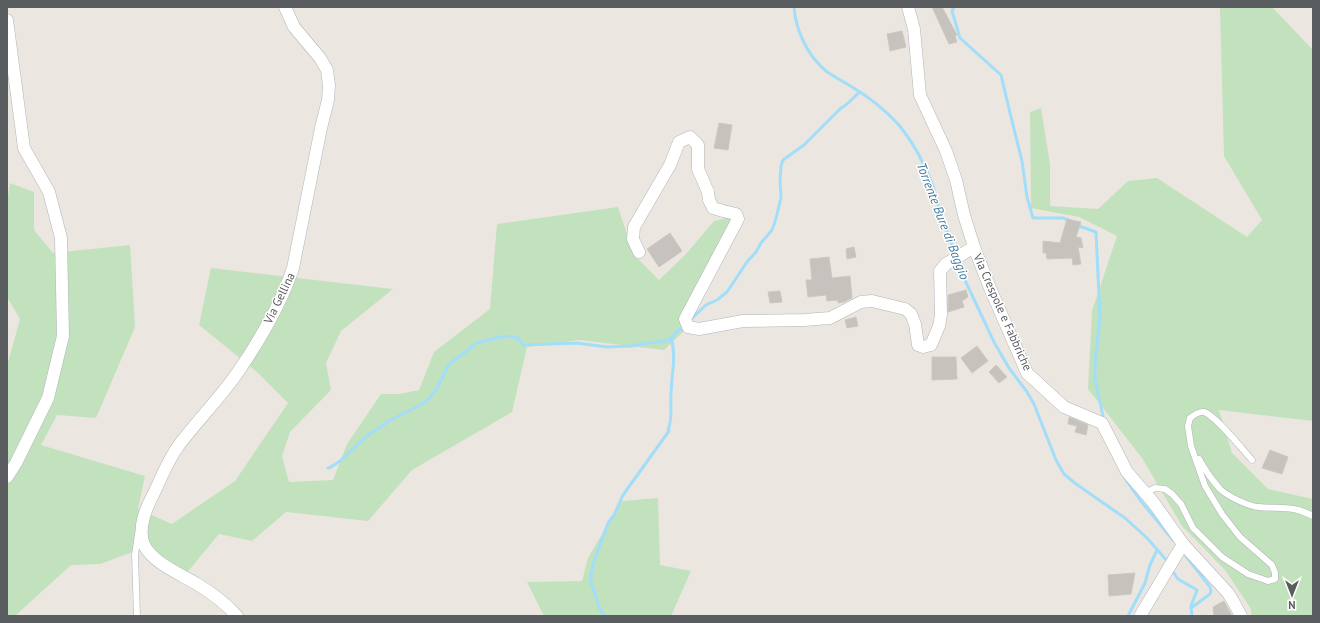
<svg xmlns="http://www.w3.org/2000/svg" width="1320" height="623" font-family="'PT Sans',sans-serif">
	<rect width="100%" height="100%" fill="#ebe7e0"/>
	<g fill="#c2e2be">
		<polygon points="1221,7 1272,7 1313,50 1313,421 1219,410 1232,453 1268,489 1313,499 1313,616 1251,616 1251,609 1225,570 1182,526 1142,458 1088,389 1092,311 1117,236 1079,217 1031,208 1030,112 1041,108 1050,164 1050,206 1098,209 1128,181 1157,178 1247,237 1262,220 1224,156 1220,8"/>
		<polygon points="10,183 34,192 34,230 53,253 130,245 135,327 96,418 57,415 41,445 145,476 138,509 172,524 235,481 288,403 257,372 199,325 211,268 393,289 341,331 326,363 331,390 290,432 282,456 289,482 333,480 347,444 381,394 399,394 419,390 434,352 490,309 497,224 618,207 634,255 659,280 686,254 714,221 730,217 734,230 715,275 684,331 664,350 579,340 527,347 512,412 412,470 368,521 286,512 252,541 219,534 180,581 138,550 100,564 71,565 15,616 7,616 7,366 20,319 7,297 7,203"/>
		<polygon points="658,498 660,565 691,571 671,616 544,616 527,582 582,581 588,558 622,501"/>
	</g>
	<g fill="none" stroke-linecap="round" stroke-linejoin="round">
		<g stroke="#a2ddf9" stroke-width="3">
			<path d="M794,7C796,31 807,55 826,71C834,77 843,81 852,87C869,97 886,111 899,125C913,142 925,165 933,186C936,196 938,206 941,216C946,229 952,242 955,256"/>
			<polyline points="954,7 952,11 960,38 1001,75 1010,113 1022,161 1027,197 1033,218 1063,218 1070,221"/>
			<polyline points="1076,225 1096,232 1100,317 1095,363 1095,379 1103,416"/>
			<polyline points="956,261 994,342 1009,368 1027,392 1034,404 1056,460 1064,474 1076,484 1125,518 1147,538 1168,562"/>
			<path d="M689,321L706,305L717,300L727,292L747,262L756,252L761,243L772,230L775,222L781,198L780,180L781,166L783,160L804,145L841,108C848,105 853,97 860,92"/>
			<polyline points="328,468 331,467 340,461 364,438 389,421 424,403 431,397 437,388 448,366 456,359 477,343 496,338 508,336 518,338 523,345 577,343 607,347 632,346 647,343 666,341 673,337 674,334 684,326"/>
			<polyline points="1124,477 1140,500 1173,540"/>
			<polyline points="1186,556 1210,587 1211,591 1210,594 1191,608"/>
			<polyline points="1171,569 1178,579 1197,590 1191,606 1192,616"/>
			<path d="M605,616L600,609L591,583V574L595,558L608,523L614,515L623,495L669,431L668,430C673,419 670,407 671,395C671,376 677,357 671,338"/>
			<polyline points="1128,616 1145,583 1150,565 1157,550"/>
		</g>
	</g>
	<g fill="#c6c2bd" stroke="#cfc8bf">
		<polygon points="932,7 942,7 957,35 955,36 957,42 949,44"/>
		<polygon points="902,31 906,47 890,51 887,34"/>
		<polygon points="719,123 732,125 728,150 714,148"/>
		<polygon points="1067,219 1081,222 1076,237 1081,238 1083,248 1078,247 1081,264 1073,265 1072,258 1047,259 1046,253 1043,253 1043,241 1060,243"/>
		<polygon points="670,233 682,251 659,267 647,249"/>
		<polygon points="854,247 856,257 847,259 846,249"/>
		<polygon points="829,257 832,278 850,276 852,298 844,302 838,303 838,300 827,301 826,295 808,297 806,280 812,280 810,259"/>
		<polygon points="966,290 968,297 962,301 964,307 948,312 948,295"/>
		<polygon points="780,291 782,302 770,303 768,292"/>
		<polygon points="856,317 858,326 847,328 845,320"/>
		<polygon points="977,346 988,361 972,373 961,358"/>
		<polygon points="932,357 956,357 957,379 932,380"/>
		<polygon points="996,365 1007,377 999,383 989,372"/>
		<polygon points="1069,417 1088,425 1086,435 1075,432 1077,426 1068,424"/>
		<polygon points="1270,450 1288,457 1282,474 1262,468"/>
		<polygon points="1135,573 1131,594 1109,596 1108,575"/>
		<polygon points="1224,601 1232,616 1214,616 1213,607"/>
	</g>
	<g fill="none" stroke-linecap="round" stroke-linejoin="round">
		<g stroke="#b1b4b7" stroke-width="7">
			<g id="service">
				<path d="M1199,459C1205,470 1212,480 1220,489C1227,496 1250,507 1259,507C1280,509 1293,505 1313,516"/>
				<path d="M1145,493L1155,488L1165,489L1172,494L1181,504L1193,528L1222,557L1248,574L1268,581L1275,579V573L1272,565L1240,537L1222,514L1205,486L1191,446L1188,426L1190,418C1194,415 1199,411 1204,412C1215,415 1243,450 1252,460"/>
				<polyline points="137,616 135,555 138,534"/>
			</g>
		</g>
		<g stroke="#b1b4b7" stroke-width="13">
			<g id="minor">
				<polyline points="908,7 914,29 920,95 946,151 956,180 964,215 974,247 990,288 1027,373 1064,407 1102,423 1127,472 1153,502 1183,544 1228,593 1233,601 1241,616"/>
				<polyline points="7,20 24,148 49,192 61,238 63,336 48,398 16,463 7,477"/>
				<polyline points="639,252 633,239 634,227 670,165 679,142 690,137 698,145 698,169 708,192 709,200 713,208 723,211 736,214 738,219 685,319 688,327 699,329 743,321 804,320 830,318 861,302 872,301 905,309 911,314 915,324 918,345 923,347 931,345 939,326 941,315 940,271 946,264 974,247"/>
				<path d="M237,616C225,603 212,593 197,584C180,574 153,563 144,545C137,528 146,508 154,493C162,476 168,460 179,445C198,420 220,398 238,372C259,341 281,304 293,268L321,128L328,100L329,85L327,70L320,58L294,27L285,7"/>
				<polyline points="1140,616 1183,544"/>
			</g>
		</g>
		<use href="#service" stroke="#fff" stroke-width="6"/>
		<use href="#minor" stroke="#fff" stroke-width="12"/>
	</g>
	<g text-anchor="middle" dominant-baseline="central" stroke-width="3" stroke-linejoin="round" paint-order="stroke">
		<g font-size="12" fill="#595d60" stroke="#fff">
			<text transform="translate(279 298) rotate(-64)">Via Gellina</text>
			<text transform="translate(1003 312) rotate(66)">Via Crespole e Fabbriche</text>
		</g>
		<g font-size="13" font-style="italic" fill="#3f7aa1" stroke="#fff">
			<text transform="translate(943 221) rotate(69)">Torrente Bure di Baggio</text>
		</g>
	</g>
	<rect width="1320" height="623" fill="none" stroke="#595d60" stroke-width="16"/>
	<g transform="translate(1292 595) rotate(180)" stroke="#ffffff" stroke-width="3" paint-order="stroke">
	<path d="M0-3L7 15L0 10L-7 15Z" fill="#595d60"/>
	<text y="-6" font-size="11" font-weight="bold" text-anchor="middle" fill="#595d60">N</text>
	</g>
</svg>
